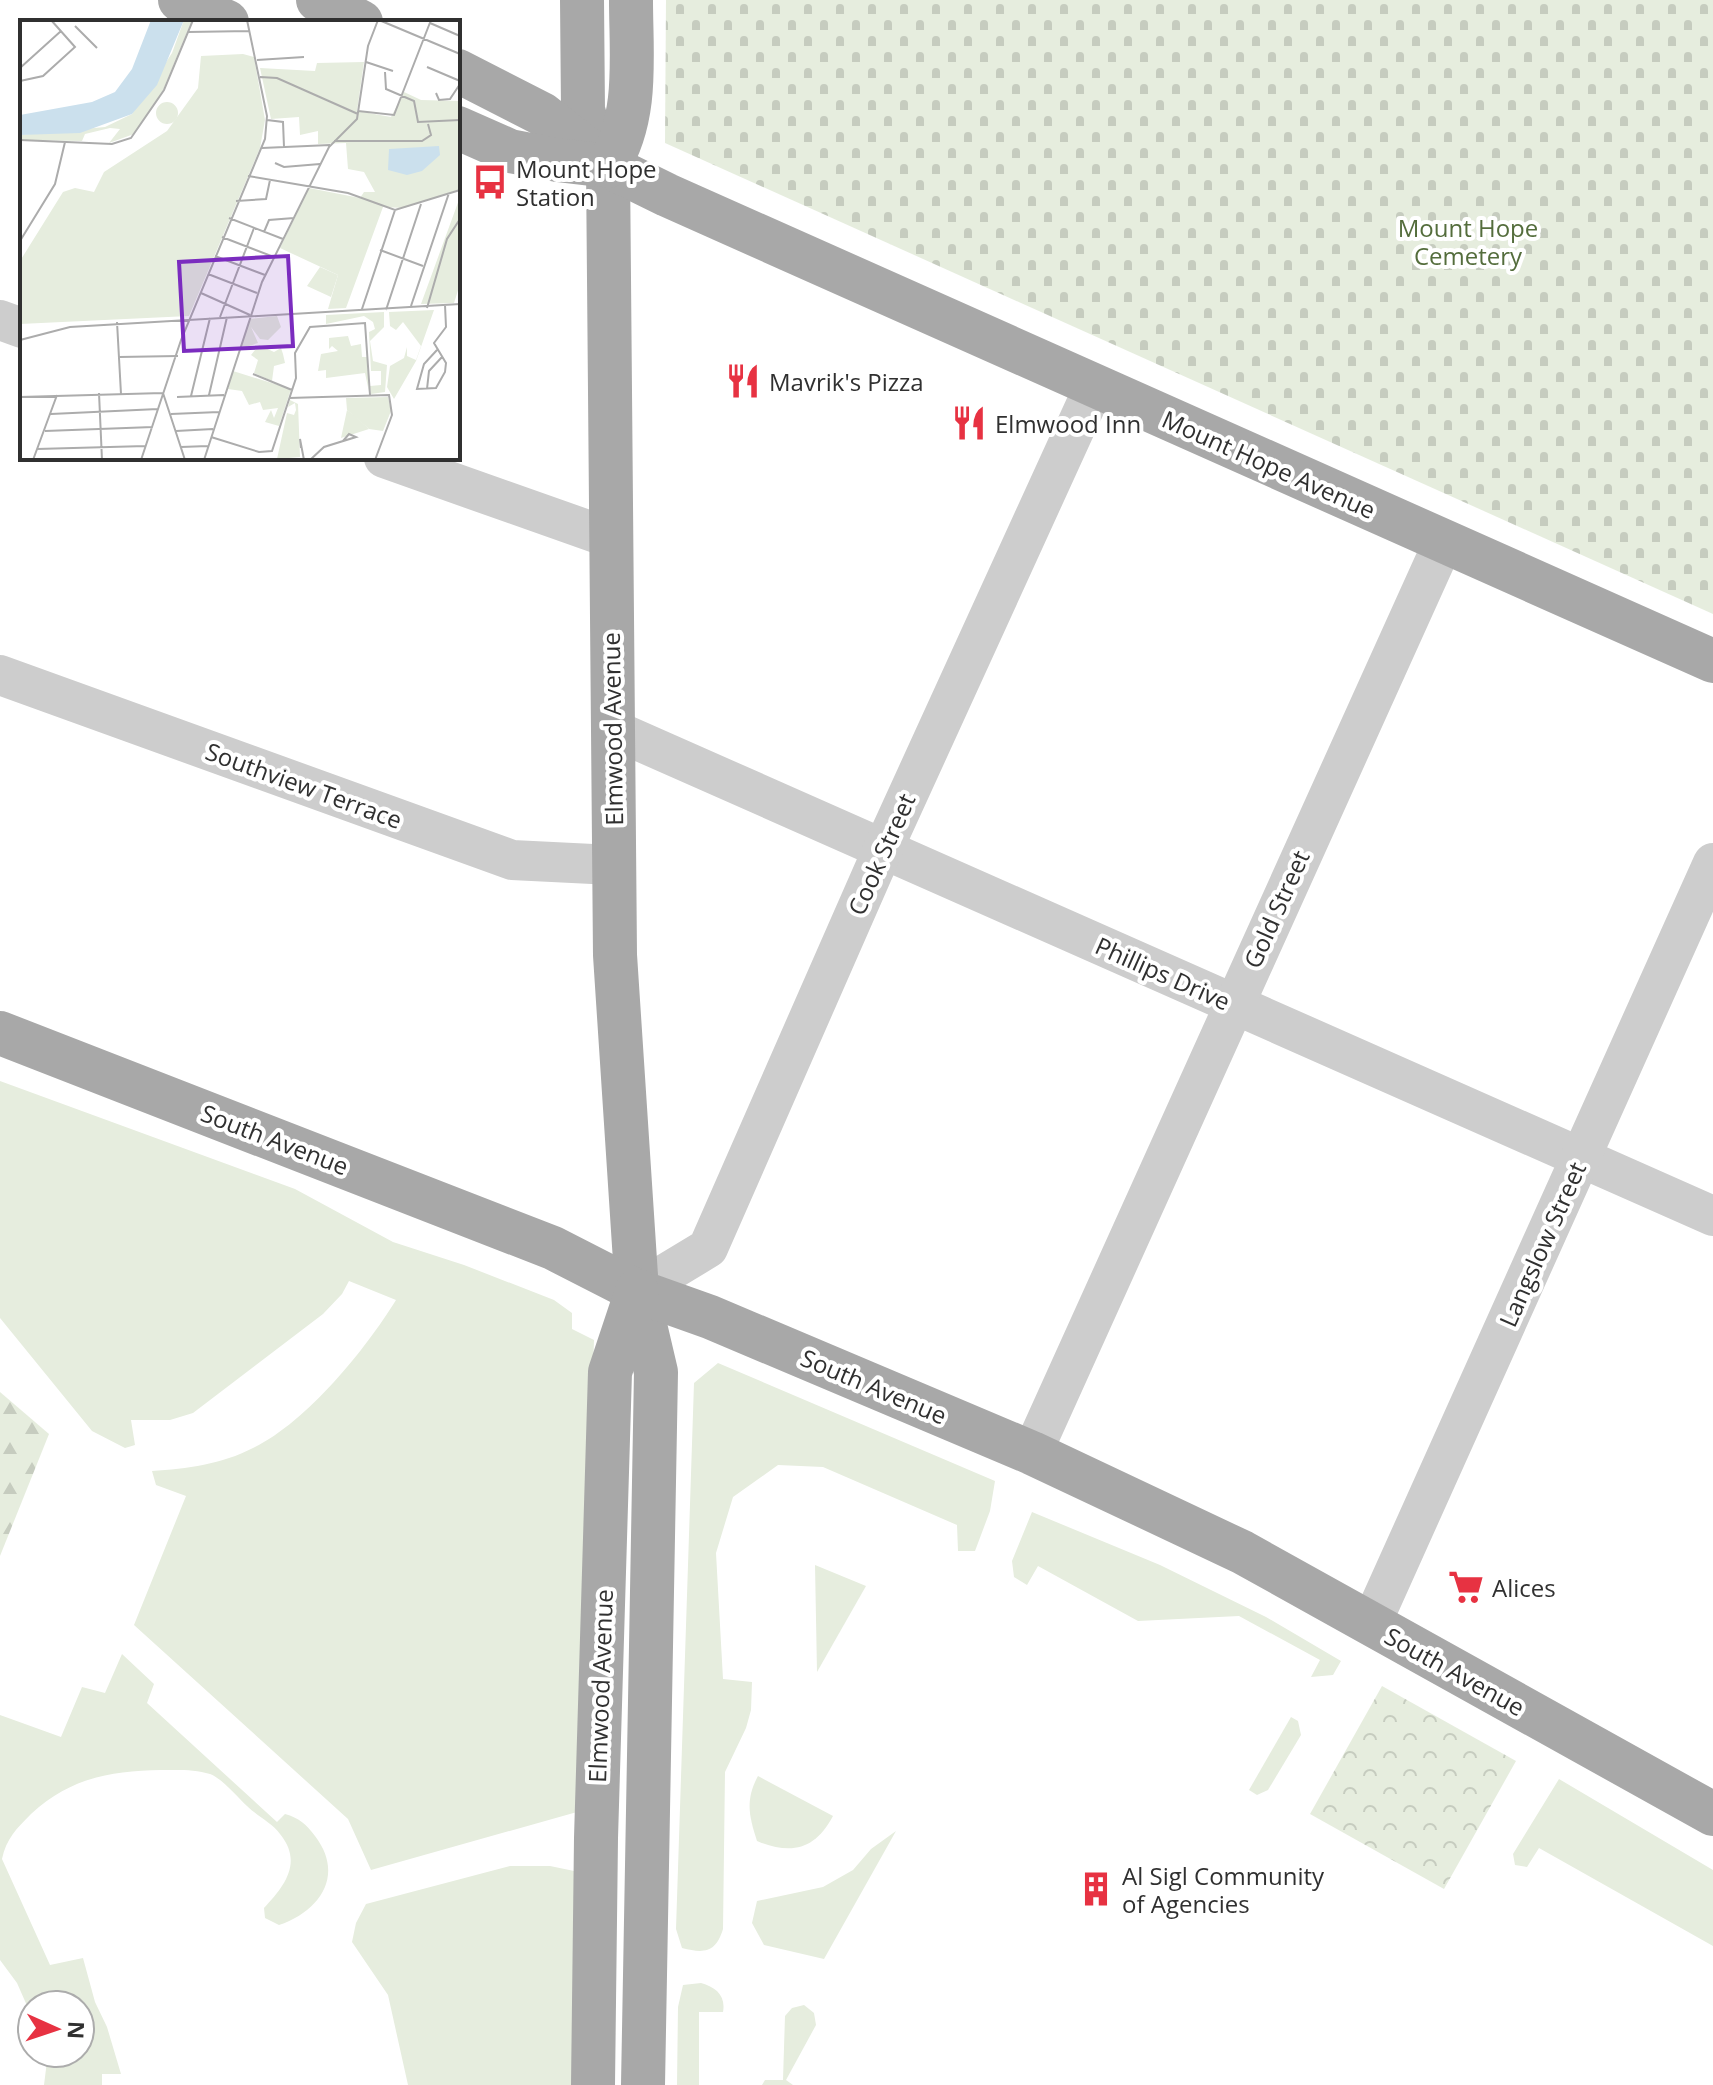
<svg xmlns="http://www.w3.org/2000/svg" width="1713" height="2085" font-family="'Open Sans',sans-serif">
	<defs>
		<pattern id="forest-firs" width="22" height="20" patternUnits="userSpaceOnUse" patternTransform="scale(2)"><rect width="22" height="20" fill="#e6edde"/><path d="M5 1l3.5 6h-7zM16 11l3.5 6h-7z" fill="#c6ccbf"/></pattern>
		<pattern id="cemetery-stones" width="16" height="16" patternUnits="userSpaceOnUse" patternTransform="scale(2)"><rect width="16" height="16" fill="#e6edde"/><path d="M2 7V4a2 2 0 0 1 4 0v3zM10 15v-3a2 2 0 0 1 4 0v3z" fill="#c6ccbf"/></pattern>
		<pattern id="park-crowns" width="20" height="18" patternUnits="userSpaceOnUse" patternTransform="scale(2)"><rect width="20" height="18" fill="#e6edde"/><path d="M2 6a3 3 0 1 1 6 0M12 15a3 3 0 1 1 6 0" fill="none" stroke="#c6ccbf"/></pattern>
	</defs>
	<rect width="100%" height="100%" fill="#fff"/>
	<g fill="#e6edde">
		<path d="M0,1081L295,1189L393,1242L464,1265L554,1300L572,1313V1329L594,1340L579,1803L577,1812L371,1870L348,1819L134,1625L186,1496L156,1485L152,1471C187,1469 222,1464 253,1448C307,1422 365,1350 396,1300L349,1281L342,1294L323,1314L193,1413L170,1420H131L135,1445L125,1448L92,1431L0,1318Z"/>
		<path d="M718,1363L995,1481L990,1511L975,1551H958L957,1525L823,1467L778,1465L733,1497L716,1553L723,1679L752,1682L751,1710L746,1728L725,1772L723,1929C716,1952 705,1954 682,1948L676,1929L694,1383Z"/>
		<polygon points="1032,1512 1160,1565 1266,1617 1341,1661 1333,1675 1311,1677 1320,1660 1239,1616 1138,1621 1038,1566 1027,1585 1014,1577 1012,1561"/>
		<polygon points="815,1565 866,1586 817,1672"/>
		<path d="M122,1654L154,1684L147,1703L277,1822L285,1814C299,1818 306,1824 315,1836C345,1875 320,1911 279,1925L265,1918L264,1908C285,1886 303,1862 280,1834C272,1823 257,1816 247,1806C237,1797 223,1779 210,1774C195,1769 177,1770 161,1770C110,1771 70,1778 31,1814C17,1828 6,1839 2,1859L50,1965L83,1958L95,2002L107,2027L121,2074H102V2085H44L48,2053H80V2005H32V2017L17,1983L0,1960V1715L61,1737L82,1687L105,1693Z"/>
		<polygon points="1291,1717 1298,1721 1301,1735 1268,1790 1257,1795 1249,1790"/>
		<path d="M758,1776L833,1816C815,1850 791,1855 757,1841C749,1816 745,1800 758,1776Z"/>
		<polygon points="1559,1779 1713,1870 1713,1946 1539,1848 1527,1867 1515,1865 1513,1854"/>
		<polygon points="896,1831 824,1959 764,1945 752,1923 757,1901 823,1887 853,1870 871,1849"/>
		<polygon points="510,1866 550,1866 579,1872 572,2085 408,2085 388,1995 352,1942 356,1923 366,1904"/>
		<path d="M701,1983C716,1987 726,1996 723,2012H699V2085H677L678,2007L683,1985Z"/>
		<polygon points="804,2005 814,2013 816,2025 786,2080 793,2085 762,2085 765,2080 783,2080 785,2016 792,2008"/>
	</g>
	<polygon fill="url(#forest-firs)" points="0,1392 49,1434 0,1556"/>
	<polygon fill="url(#cemetery-stones)" points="666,0 1713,0 1713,614 665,143"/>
	<polygon fill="url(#park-crowns)" points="1382,1686 1516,1761 1444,1889 1310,1814"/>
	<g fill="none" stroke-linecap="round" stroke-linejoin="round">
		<g stroke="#cdcdcd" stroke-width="40">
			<polyline points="0,320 22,328"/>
			<polyline points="384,458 610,538"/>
			<polyline points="0,675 512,860 613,865"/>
			<polyline points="612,729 1713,1216"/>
			<polyline points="637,1291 708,1248 884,847 1094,387"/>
			<polyline points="1032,1453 1444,541"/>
			<polyline points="1371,1624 1713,863"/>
		</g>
		<g stroke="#a8a8a8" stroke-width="44">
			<polyline points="180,0 227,22"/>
			<polyline points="318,0 361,22"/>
			<polyline points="582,0 583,110 592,141 608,166 615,955 637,1291 656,1372 643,2085"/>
			<polyline points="458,71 542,114 608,166 667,195 1713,661"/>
			<polyline points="458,128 510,151 557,160 608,166"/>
			<path d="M608,166C639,117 631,56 631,0"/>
			<polyline points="0,1033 553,1248 637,1291 710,1317 1032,1453 1242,1552 1713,1814"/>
			<polyline points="593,2085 596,1838 610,1372 637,1291"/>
		</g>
	</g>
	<defs>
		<g id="bus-bare" transform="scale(2.76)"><path d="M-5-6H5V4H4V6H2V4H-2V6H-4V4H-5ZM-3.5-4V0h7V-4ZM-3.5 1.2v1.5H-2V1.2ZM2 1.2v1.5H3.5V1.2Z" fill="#e73242" stroke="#fff" stroke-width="2.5" paint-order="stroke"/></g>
		<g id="restaurant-bare" transform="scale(2.76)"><path d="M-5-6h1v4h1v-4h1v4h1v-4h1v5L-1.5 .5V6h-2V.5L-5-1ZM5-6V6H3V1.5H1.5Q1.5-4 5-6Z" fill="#e73242" stroke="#fff" stroke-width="2.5" paint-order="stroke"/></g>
		<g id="supermarket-bare" transform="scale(2.76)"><path d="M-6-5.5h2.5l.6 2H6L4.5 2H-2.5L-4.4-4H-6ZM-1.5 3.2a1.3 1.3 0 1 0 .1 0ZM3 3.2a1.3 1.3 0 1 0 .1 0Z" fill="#e73242" stroke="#fff" stroke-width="2.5" paint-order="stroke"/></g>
		<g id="building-bare" transform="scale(2.76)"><path d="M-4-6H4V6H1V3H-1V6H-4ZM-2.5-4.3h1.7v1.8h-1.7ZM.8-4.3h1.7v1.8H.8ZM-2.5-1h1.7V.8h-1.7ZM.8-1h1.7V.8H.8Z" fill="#e73242" stroke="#fff" stroke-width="2.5" paint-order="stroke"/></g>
	</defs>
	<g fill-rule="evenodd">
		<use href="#bus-bare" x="490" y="182"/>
		<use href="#restaurant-bare" x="743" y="381"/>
		<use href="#restaurant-bare" x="969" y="423"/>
		<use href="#supermarket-bare" x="1466" y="1587"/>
		<use href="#building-bare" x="1096" y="1889"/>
	</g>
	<g text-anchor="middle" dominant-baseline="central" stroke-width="8" stroke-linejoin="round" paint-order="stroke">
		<g font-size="24" fill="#303030" stroke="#fff" text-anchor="start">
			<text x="516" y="168">Mount Hope<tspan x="516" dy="28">Station</tspan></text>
			<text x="769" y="381">Mavrik's Pizza</text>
			<text x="995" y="423">Elmwood Inn</text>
			<text x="1492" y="1587">Alices</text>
			<text x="1122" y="1875">Al Sigl Community<tspan x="1122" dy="28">of Agencies</tspan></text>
		</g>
		<g font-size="24" fill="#546d3c" stroke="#fff">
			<text x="1468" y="227">Mount Hope<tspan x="1468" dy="28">Cemetery</tspan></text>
		</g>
		<g font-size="24" fill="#303030" stroke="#fff">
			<text transform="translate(1269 464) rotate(24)">Mount Hope Avenue</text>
			<text transform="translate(612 729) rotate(-91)">Elmwood Avenue</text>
			<text transform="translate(304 785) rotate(20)">Southview Terrace</text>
			<text transform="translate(881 854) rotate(-66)">Cook Street</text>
			<text transform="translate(1276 909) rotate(-66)">Gold Street</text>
			<text transform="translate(1163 973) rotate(24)">Phillips Drive</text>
			<text transform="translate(275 1139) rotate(21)">South Avenue</text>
			<text transform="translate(1542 1244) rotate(-66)">Langslow Street</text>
			<text transform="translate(874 1386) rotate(23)">South Avenue</text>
			<text transform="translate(1455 1671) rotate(29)">South Avenue</text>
			<text transform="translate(600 1686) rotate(-88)">Elmwood Avenue</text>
		</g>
	</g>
	<g transform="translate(20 20)">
		<rect width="440" height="440" fill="#fff"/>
		<path d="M136 93a11 11 0 1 1 22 0a11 11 0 1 1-22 0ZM414,290L396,341L374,379L367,367L370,346L384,338L387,327V336L396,340L401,326L383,302L376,310L370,306L369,292ZM364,292V307L350,321L353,341L367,345L365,372L351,374L350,366L361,365V351H351L349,312L355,309L353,302L344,296L306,304V295ZM257,296L261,307L248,320L240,319L231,307L238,323L220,329L230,299ZM328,316L331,326L341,324L342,337H347L349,372L345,353L306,358V350L298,351L301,334L318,331L312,326L309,329V318ZM213,351L271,369L259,406L245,402L251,390L254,398L258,388L243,390L240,382L229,385L222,371L208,369ZM270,380L278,384L280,437L257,439L267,393L274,395L276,390L275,383L268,387ZM327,390L335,396L349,409L321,418Z" fill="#e6edde"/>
		<path d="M300,247L318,255L311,277L287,266ZM239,325L254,332L261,328L263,334L265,343L254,346L252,361L234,353L238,340L231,335ZM368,377L371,391L363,411L349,409L327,390L326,378Z" fill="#e6edde"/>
		<path d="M223,34L234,37L245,100L240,128L169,296L0,304V241L43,172L55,168L74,172L84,152L147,111L178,68L181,36Z" fill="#e6edde"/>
		<path d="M164,0H172L143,70L114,114L89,123L100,109L90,108L65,114L62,121L0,120V115L85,107L112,94L152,33ZM344,42L337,91L371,97L384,72L401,80L440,81V169L384,188L363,187L326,288L308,289L318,255L260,228L289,168L340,178L344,172H355L344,152L328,149L326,123L298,124V111L280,115L279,97L251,99L240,48L295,51L297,43ZM440,177V264L434,283L401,284Z" fill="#e6edde"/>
		<path d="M131,0H164L137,65L112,94L60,113L0,115V95L72,82L95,72L112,49ZM419,126L420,135L402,151L387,155L368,150L369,129Z" fill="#cbe0ed"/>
		<path fill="none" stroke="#acacac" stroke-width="2" d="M359,0L440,34M410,3L440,16M55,6L77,28M168,12L230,11M237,40L284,37M346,42L373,51M407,47L440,61M0,48L41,11M365,52L366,69L394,81L398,102L440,100M240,57L257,58L338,94M0,61L23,56L55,27L31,0M416,73L419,80L430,79L440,64M338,91L374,95L411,0M247,100L263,102L264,127M0,120L92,124L111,118L144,70L173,0M314,121H402L411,115L408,104M242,128L310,125M255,143L264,147L300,144M228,156L328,173L375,190L440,170M216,181L246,179L250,160M209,198L263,219M244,212L249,200L274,198M202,217L254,237M0,221L35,164L45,122M360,230L403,246M195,236L245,255M188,254L237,273M181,273L230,295M391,286L429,173M407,288L427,219L440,199M342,289L375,190M366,290L401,184M200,297L234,208M97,302L101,374M0,320L50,307L440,284M417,330L404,344L397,369L416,368L425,352L426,343L414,323L426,307L425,285M99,337L158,336M233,354L272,370M407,369L409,351L422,337M79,373L82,440M143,373L165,440M189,375L207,297M171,376L190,298M0,377L143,373M157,377L204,375M269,378L369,375L372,395L355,440M31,394L138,389M151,394L199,392M25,411L133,407M156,411L193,409M191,417L239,432L252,431L276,358L275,333L290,307L345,303L350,375M161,427L188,426M281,428L280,419L284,440M17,429L126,426M13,440L37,375M121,440L161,320L245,119L247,96L227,0M184,440L242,262L309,127L337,99L348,26L358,0M290,440L304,427L336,417L329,414L323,421"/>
		<path fill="#7b2cbf" fill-opacity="0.15" stroke="#7b2cbf" stroke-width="4" d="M268,236L273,326L164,331L159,242Z"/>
		<rect width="440" height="440" fill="none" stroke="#303030" stroke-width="4"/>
	</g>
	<g transform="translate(56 2029) rotate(93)"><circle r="38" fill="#ffffff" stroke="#acacac" stroke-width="2"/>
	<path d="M0-6L14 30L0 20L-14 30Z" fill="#e73242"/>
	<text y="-12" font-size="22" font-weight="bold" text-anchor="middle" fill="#303030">N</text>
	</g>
</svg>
